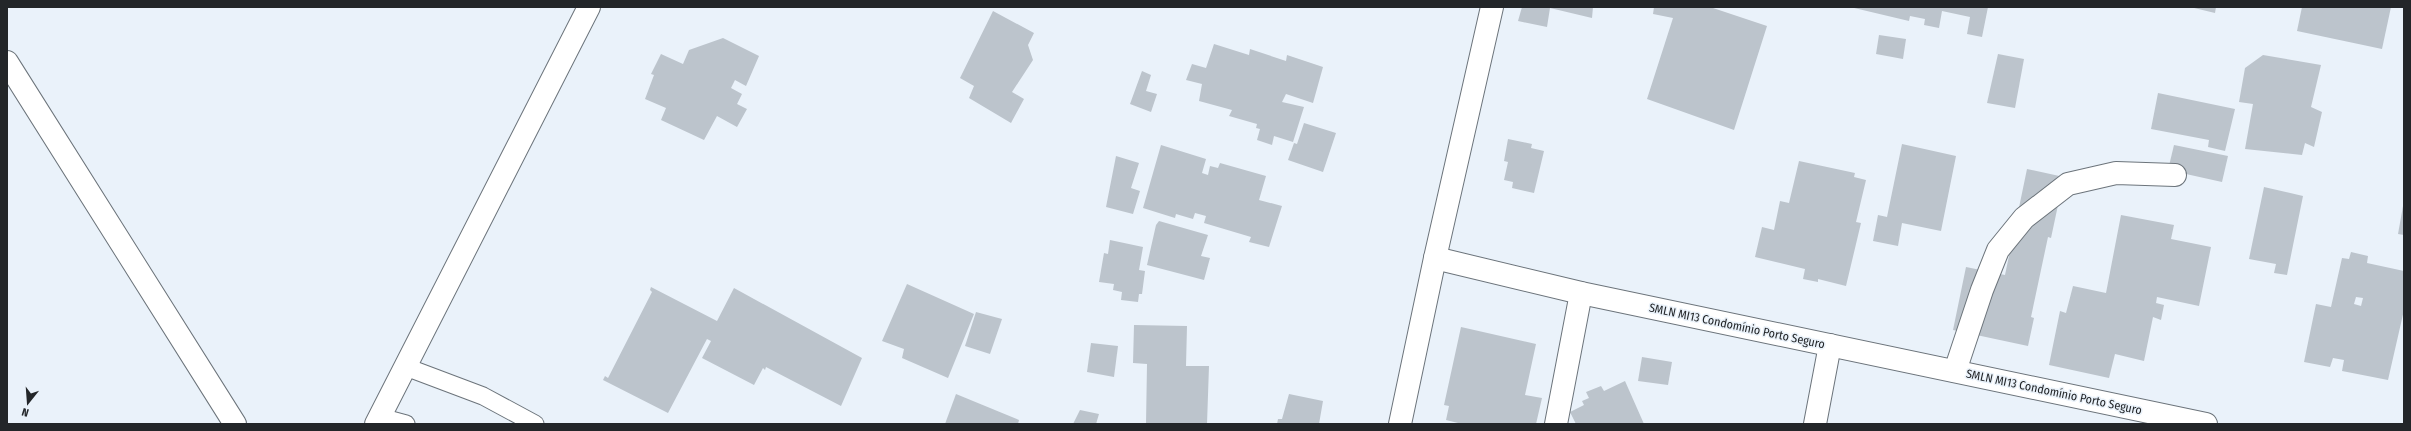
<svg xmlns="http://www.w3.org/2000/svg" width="2411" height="431" font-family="'Fira Sans Condensed',sans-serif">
	<rect width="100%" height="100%" fill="#eaf2fa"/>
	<g fill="#bcc4cc" fill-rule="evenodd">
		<polygon points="1522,7 1593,7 1592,18 1550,8 1547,27 1518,21"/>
		<polygon points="1654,7 1710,7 1767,26 1734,130 1647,99 1673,18 1653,14"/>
		<polygon points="1850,7 1988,7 1982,37 1967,34 1970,17 1942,11 1939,28 1924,25 1925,19 1910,16 1909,21"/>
		<polygon points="2190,7 2216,7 2215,13"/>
		<polygon points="2302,7 2391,7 2382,49 2297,31"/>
		<polygon points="993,11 1034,33 1028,45 1033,60 1012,92 1024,99 1011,123 969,98 974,86 960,78"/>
		<polygon points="1879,35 1906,39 1903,59 1876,54"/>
		<polygon points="723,38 759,56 746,86 735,80 731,88 742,94 737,104 747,109 737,127 717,116 704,140 661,120 666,108 645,99 654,75 651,74 661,54 683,64 689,50"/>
		<polygon points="1214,44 1249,55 1250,49 1286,61 1287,55 1323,67 1313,103 1286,94 1282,102 1304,107 1293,142 1274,136 1272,145 1257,140 1260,129 1256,128 1257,124 1229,116 1232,110 1199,101 1202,84 1186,80 1192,64 1206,68"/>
		<polygon points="1998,54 2024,59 2015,108 1987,103"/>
		<polygon points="2263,55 2321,65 2311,107 2322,112 2314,147 2305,143 2302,155 2245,149 2253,104 2239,102 2245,68"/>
		<polygon points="1142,71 1151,75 1146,91 1157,94 1151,112 1130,104"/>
		<polygon points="2158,93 2235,109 2225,151 2208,147 2209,140 2151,129"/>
		<polygon points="1304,123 1336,133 1323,172 1288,160 1294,143 1297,144"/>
		<polygon points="1508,139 1532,144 1531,148 1544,151 1534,193 1512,188 1513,182 1504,180 1508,162 1504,161"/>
		<polygon points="1902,144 1956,156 1941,231 1902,223 1898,246 1873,241 1878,215 1887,217"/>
		<polygon points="1161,145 1206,159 1202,173 1208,175 1210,166 1218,168 1220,163 1266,176 1259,200 1282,206 1269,247 1249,242 1251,237 1204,223 1206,216 1195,213 1193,219 1176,214 1175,218 1143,208"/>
		<polygon points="2174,145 2228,156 2222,182 2168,170"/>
		<polygon points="1116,156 1139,163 1131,188 1140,191 1133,214 1106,207"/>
		<polygon points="1799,161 1855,173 1854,177 1866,180 1856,222 1861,223 1846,286 1818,279 1818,282 1803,279 1805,269 1755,257 1762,227 1774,230 1780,201 1789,203"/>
		<polygon points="2027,169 2064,177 2051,238 2048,237 2031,317 2034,318 2028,346 1953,330 1966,267 2005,275"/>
		<polygon points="2264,187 2303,196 2287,275 2274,273 2276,264 2249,259"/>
		<polygon points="2403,206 2404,206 2404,235 2398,234"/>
		<polygon points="2121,215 2174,225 2171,239 2211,247 2199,306 2157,297 2156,303 2164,305 2161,320 2153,317 2144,361 2115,354 2109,378 2049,365 2060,311 2066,313 2073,286 2106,293"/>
		<polygon points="1159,221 1208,235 1201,256 1210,258 1204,280 1147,265 1156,225"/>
		<polygon points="1110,240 1143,247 1139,270 1145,271 1142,294 1139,294 1138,302 1121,300 1122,292 1113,290 1114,284 1099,282 1104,253 1108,254"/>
		<path d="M2351,252L2368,256L2367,263L2404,271V310L2388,380L2342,371L2344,360L2333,358L2330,367L2304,362L2316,304L2331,307L2342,258L2349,259ZM2356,297L2363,298L2361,306L2354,304Z"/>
		<polygon points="907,284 974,314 948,378 902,358 904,349 882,341"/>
		<polygon points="651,287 717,321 734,288 862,358 841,406 766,367 765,370 763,368 754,385 702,358 711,341 707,339 668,413 603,380 605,376 608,378 652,292 650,290"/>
		<polygon points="976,312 1002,319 990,354 965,346"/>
		<polygon points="1134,325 1187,326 1186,366 1209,366 1207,424 1146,424 1147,364 1133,363"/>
		<polygon points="1461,327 1536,344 1525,395 1542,398 1536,424 1462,424 1446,420 1449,406 1444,405"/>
		<polygon points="1091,343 1118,346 1114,377 1087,372"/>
		<polygon points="1642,357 1672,362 1668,385 1638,381"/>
		<polygon points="1625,381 1644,424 1576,424 1570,412 1584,405 1582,401 1589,398 1586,392 1601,386 1604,391"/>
		<polygon points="956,394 1019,420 1018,424 945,424"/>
		<polygon points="1289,394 1323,401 1319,424 1277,424 1278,419 1282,419"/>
		<polygon points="1080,410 1099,414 1096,424 1073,424"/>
	</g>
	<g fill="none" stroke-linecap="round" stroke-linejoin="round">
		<g stroke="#6c747b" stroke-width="19">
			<g id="lane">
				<polyline points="406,367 483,396 535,424"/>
				<polyline points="380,417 406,424"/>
			</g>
		</g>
		<g stroke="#6c747b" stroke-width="24">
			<g id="street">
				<polyline points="7,62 235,424"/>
				<polyline points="1435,258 1581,293 2206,424"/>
				<polyline points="1955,371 1982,290 1998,250 2024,218 2068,184 2116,173 2175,175"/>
				<polyline points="376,424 589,7"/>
				<polyline points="1400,424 1435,258 1492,7"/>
				<polyline points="1556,424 1581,293"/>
				<polyline points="1815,424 1830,345"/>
			</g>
		</g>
		<use href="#lane" stroke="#fff" stroke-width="17"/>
		<use href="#street" stroke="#fff" stroke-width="22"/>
	</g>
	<g text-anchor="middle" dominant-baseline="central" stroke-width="3" stroke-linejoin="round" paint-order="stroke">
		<g font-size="12" fill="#232629" stroke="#eaf2fa">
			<text transform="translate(1737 326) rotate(12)">SMLN MI13 Condomínio Porto Seguro</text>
			<text transform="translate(2054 392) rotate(12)">SMLN MI13 Condomínio Porto Seguro</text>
		</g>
	</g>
	<rect width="2411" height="431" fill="none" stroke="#232629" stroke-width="16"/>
	<g transform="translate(28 403) rotate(197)" stroke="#eaf2fa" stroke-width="3" paint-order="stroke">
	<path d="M0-3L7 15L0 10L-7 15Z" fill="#232629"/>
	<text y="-6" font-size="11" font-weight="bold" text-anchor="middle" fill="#232629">N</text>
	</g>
</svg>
